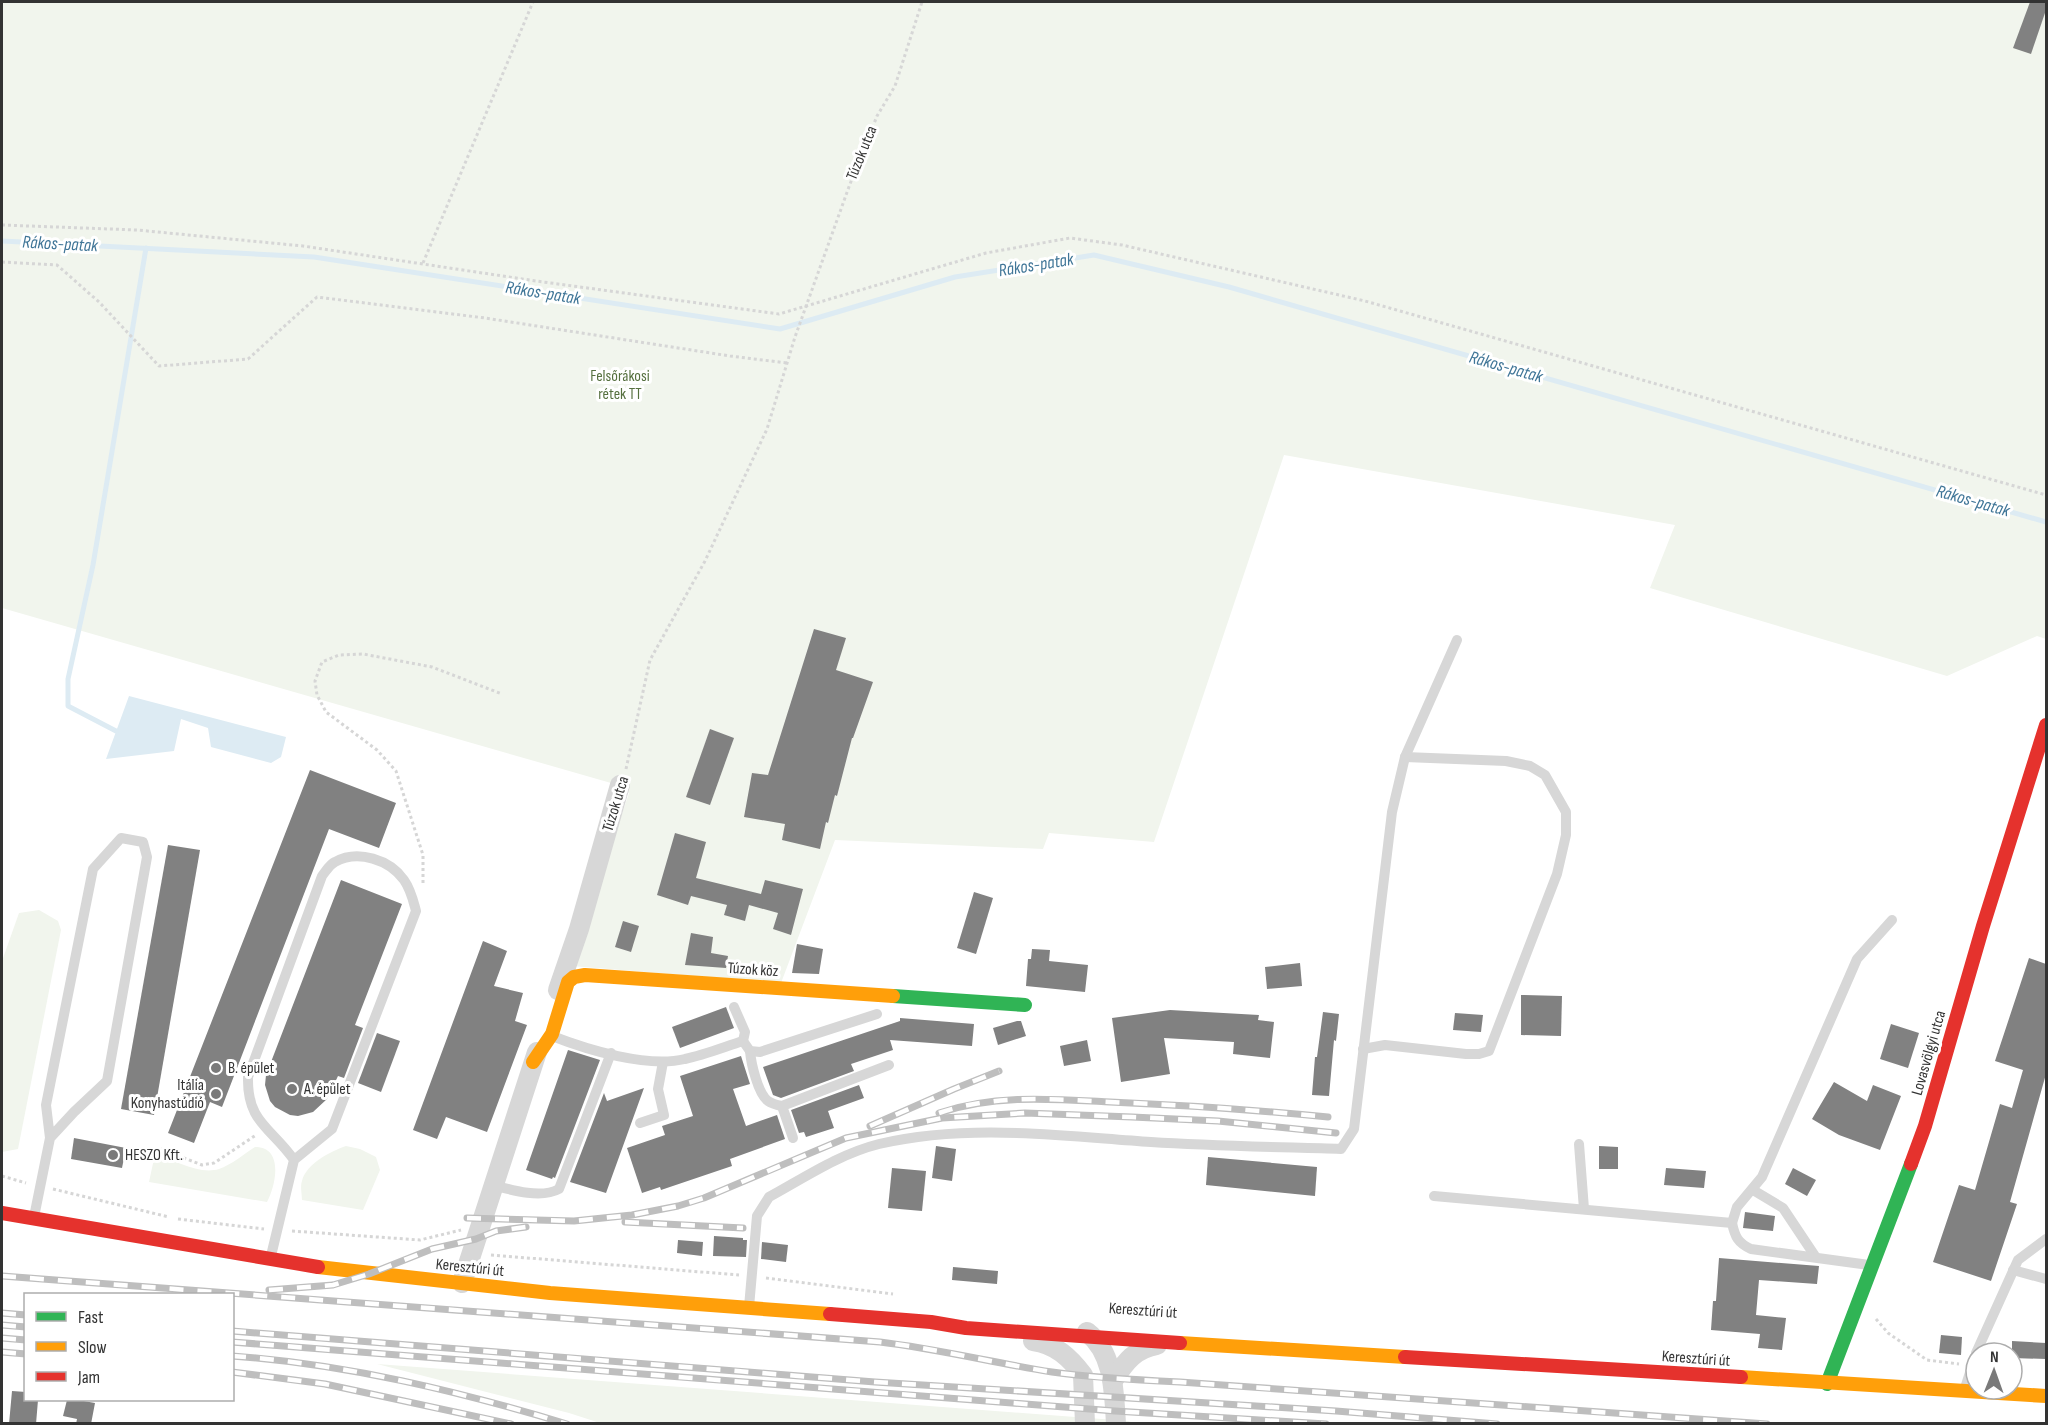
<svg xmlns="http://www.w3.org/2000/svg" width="2048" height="1425" font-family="'Sofia Sans Condensed',sans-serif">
	<rect width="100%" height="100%" fill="#fff"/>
	<g fill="#f1f5ed">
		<polygon points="2,2 2046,2 2046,639 2037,636 1947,676 1650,588 1675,525 1284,455 1154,842 1049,833 1043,849 835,840 781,983 571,966 629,793 611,783 2,608"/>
		<polygon points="39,910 58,921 61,930 18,1149 2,1152 2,961 19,913"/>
		<path d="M346,1146L360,1149L376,1157L380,1170L363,1210L302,1200C302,1195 300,1186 302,1181C306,1164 331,1151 346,1146Z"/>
		<path d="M255,1147C284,1147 276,1185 267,1202L149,1182L155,1154C174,1160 199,1175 219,1169C231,1165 244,1154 255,1147Z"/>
		<polygon points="377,1364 1128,1421 1134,1423 600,1423 569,1413"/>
	</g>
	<polygon fill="#ddebf3" points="129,696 286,737 281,757 271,763 211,747 208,728 181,719 174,751 106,759"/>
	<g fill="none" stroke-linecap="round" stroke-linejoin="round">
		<g stroke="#ddebf3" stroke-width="5">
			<polyline points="2,241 314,257 780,329 955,277 1094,255 1229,287 2046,522"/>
			<polyline points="116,731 68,706 68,679 93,565 146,248"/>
		</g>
	</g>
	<g fill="#818181">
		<polygon points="2030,2 2046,2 2046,10 2031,54 2013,48"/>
		<polygon points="814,629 846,638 836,670 873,682 853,738 852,738 837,796 835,795 828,823 826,822 820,849 782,840 785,824 744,817 752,773 768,775"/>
		<polygon points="710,729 734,738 710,805 686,797"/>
		<polygon points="310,770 396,803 379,848 329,829 222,1107 210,1102 194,1143 168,1133"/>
		<polygon points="675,833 706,842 696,878 761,894 765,880 803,889 791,935 773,929 778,913 749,905 745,921 724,915 727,905 691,896 688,905 657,895"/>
		<polygon points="168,845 200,850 154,1115 121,1109"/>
		<polygon points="341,880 402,904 355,1025 363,1028 344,1078 338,1076 327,1099 313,1112 298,1116 290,1115 275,1107 270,1101 265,1085 266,1075"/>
		<polygon points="974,892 993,898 976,954 957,948"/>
		<polygon points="623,921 639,926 631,952 615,947"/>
		<polygon points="691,933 713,937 711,953 728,956 726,968 685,965"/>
		<polygon points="483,941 507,951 494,986 523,993 515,1021 527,1025 487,1132 446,1117 437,1139 413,1130"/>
		<polygon points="797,944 823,949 819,974 792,973"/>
		<polygon points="1032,949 1050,950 1049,961 1088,965 1085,992 1026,986 1028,959 1031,959"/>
		<polygon points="2029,958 2046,964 2046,1074 2010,1202 2017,1204 1991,1281 1933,1262 1959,1185 1975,1190 2000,1104 2012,1108 2023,1070 1995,1061"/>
		<polygon points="1300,963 1302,986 1267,989 1265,967"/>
		<polygon points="1521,995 1562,996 1561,1036 1521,1035"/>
		<polygon points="726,1007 734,1028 680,1048 672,1027"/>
		<polygon points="1170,1010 1259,1015 1258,1020 1274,1022 1270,1058 1233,1054 1234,1042 1164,1038 1170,1074 1121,1082 1112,1018"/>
		<polygon points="1323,1012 1339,1014 1336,1041 1334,1040 1329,1096 1312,1095 1315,1057 1317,1057"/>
		<polygon points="1455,1013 1483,1015 1481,1032 1453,1030"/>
		<polygon points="900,1018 974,1024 972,1046 890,1040 893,1050 851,1064 854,1071 781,1098 773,1095 763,1067 900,1021"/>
		<polygon points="1017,1021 1021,1021 1026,1036 998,1045 993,1028"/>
		<polygon points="1891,1024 1919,1033 1908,1068 1880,1059"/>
		<polygon points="377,1033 400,1041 381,1092 358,1083"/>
		<polygon points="1087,1040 1091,1061 1064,1066 1060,1046"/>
		<polygon points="568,1050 600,1060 555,1178 553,1177 552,1179 526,1170"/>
		<polygon points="741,1056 750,1084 733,1089 746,1126 777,1115 785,1139 730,1159 732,1166 661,1190 660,1187 642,1193 627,1148 665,1135 662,1126 693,1116 680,1076"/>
		<polygon points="1834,1082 1867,1101 1873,1085 1901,1096 1880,1150 1839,1135 1812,1119"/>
		<polygon points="859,1085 864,1098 828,1111 834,1128 806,1137 804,1132 799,1133 791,1110"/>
		<polygon points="644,1088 606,1193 570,1182 604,1093 607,1101"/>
		<polygon points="74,1138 126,1148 122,1168 71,1159"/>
		<polygon points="936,1146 956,1149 952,1181 932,1178"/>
		<polygon points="1599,1146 1618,1147 1618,1169 1599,1169"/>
		<polygon points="1208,1157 1317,1167 1315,1196 1206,1185"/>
		<polygon points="892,1168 926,1171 922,1211 888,1208"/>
		<polygon points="1666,1168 1706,1171 1704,1188 1664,1185"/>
		<polygon points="1793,1168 1816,1180 1807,1196 1785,1184"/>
		<polygon points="1745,1212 1775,1216 1773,1231 1743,1228"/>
		<polygon points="714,1236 743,1238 743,1240 747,1240 746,1257 713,1256"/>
		<polygon points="678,1240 703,1242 702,1256 677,1253"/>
		<polygon points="762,1242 788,1245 786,1262 761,1259"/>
		<polygon points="1719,1258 1819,1266 1817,1284 1759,1280 1756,1315 1786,1318 1782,1350 1758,1348 1760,1334 1711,1330 1713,1301 1716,1301"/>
		<polygon points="953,1267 998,1271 997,1284 952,1280"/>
		<polygon points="1941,1335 1962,1337 1961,1355 1939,1353"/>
		<polygon points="2012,1341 2046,1343 2046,1359 2012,1358"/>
		<polygon points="12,1391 26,1392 26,1400 38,1400 36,1424 9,1424"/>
		<polygon points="67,1400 78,1400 95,1403 91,1424 76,1424 77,1419 63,1416"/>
	</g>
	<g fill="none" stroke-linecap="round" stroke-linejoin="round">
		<g stroke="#d6d6d6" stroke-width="3" stroke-dasharray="3 3" stroke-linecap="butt">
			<polyline points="2,225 137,230 303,246 536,281 779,314 986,253 1070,238 1122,245 1365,301 2046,495"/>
			<polyline points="2,262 57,265 99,302 159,366 248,359 317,297 485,318 730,356 787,363"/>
			<polyline points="423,263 533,2"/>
			<polyline points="626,769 650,660 705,561 767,429 795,337 850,184 877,116 895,86 922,2"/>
			<polyline points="423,883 423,855 396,771 377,750 326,712 317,695 315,681 322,662 339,655 363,654 432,667 502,694"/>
			<polyline points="161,1149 202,1165 214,1163 256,1135"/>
			<polyline points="2,1176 26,1183"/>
			<polyline points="53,1189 169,1217"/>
			<polyline points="178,1219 264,1229"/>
			<polyline points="292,1231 420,1240 461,1230"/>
			<polyline points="491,1255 739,1275"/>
			<polyline points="766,1278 893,1294"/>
			<polyline points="1876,1319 1888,1333 1927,1360 1959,1364"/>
		</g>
		<g stroke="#d7d7d7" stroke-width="10">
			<polyline points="734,1007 745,1032 743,1041"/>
			<path d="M552,1036C588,1050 647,1068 685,1059C704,1055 724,1047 743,1041L750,1051L760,1052L877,1014"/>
			<polyline points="1363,1049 1385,1045 1466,1054 1479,1054 1489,1051 1557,874 1566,835 1566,812 1545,775 1530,766 1506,761 1405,757"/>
			<path d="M750,1051C751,1063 758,1094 768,1101C772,1104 777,1105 782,1106L889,1065"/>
			<polyline points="782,1106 793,1138"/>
			<polyline points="640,1123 664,1115 658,1089 663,1062"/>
			<polyline points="1579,1144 1584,1209"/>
			<path d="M493,1185C511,1190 541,1199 559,1189L611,1053"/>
			<polyline points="1753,1190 1783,1208 1815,1256"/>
			<path d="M1434,1196L1732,1223C1735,1237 1738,1243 1751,1249L1869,1265"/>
			<polyline points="34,1217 50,1138 46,1105 93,869 121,838 143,842 147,857 107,1081 74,1112 50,1138"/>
			<polyline points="1732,1223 1737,1207 1762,1177 1857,959 1892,920"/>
			<path d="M270,1260L294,1160C271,1127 247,1123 248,1077L322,876C326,871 330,864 335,862C358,849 390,860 404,880C411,890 413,900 416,911L332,1129L294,1160"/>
			<polyline points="2013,1270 2046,1279"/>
			<path d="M749,1307L757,1216L769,1197C804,1178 839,1154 879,1144C969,1123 1060,1136 1151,1142C1214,1146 1278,1147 1341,1149L1354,1129L1392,812L1405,757L1457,640"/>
			<polyline points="1976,1353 2018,1260 2046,1239"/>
			<polyline points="1965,1388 1976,1354"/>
		</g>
		<g stroke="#d7d7d7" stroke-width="20">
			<polyline points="558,990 579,929 620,785"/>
			<polyline points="462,1283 537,1052"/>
			<path d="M1087,1332C1114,1353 1114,1392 1116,1424"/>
			<path d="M1033,1341C1056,1344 1070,1358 1083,1375L1085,1424"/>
			<path d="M1114,1379C1126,1361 1135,1349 1157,1345"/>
		</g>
		<g stroke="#30b455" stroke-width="14">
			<polyline points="893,996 1025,1005"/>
			<polyline points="1827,1384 1911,1164"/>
		</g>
		<g stroke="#ff9f0a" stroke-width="14">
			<polyline points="533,1062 552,1034 568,982 574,977 585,975 893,996"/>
			<polyline points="318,1267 550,1293 830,1314"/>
			<polyline points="1180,1343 1405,1357"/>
			<polyline points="1741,1377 2046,1396"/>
		</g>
		<g stroke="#e5322d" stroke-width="14">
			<polyline points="1911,1164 1925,1126 1983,926 2046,725"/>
			<polyline points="2,1213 318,1267"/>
			<polyline points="830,1314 931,1322 966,1328 1180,1343"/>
			<polyline points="1405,1357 1741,1377"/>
		</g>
		<g stroke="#bebebe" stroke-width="7">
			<g id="rail">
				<path d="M939,1113C994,1094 1053,1099 1110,1102C1183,1105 1256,1110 1328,1117"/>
				<polyline points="870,1126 954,1089 999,1071"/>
				<polyline points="467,1218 574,1221 632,1215 678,1206 704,1198 846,1138 942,1118 1025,1113 1132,1117 1218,1121 1336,1133"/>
				<polyline points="625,1222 743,1228"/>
				<path d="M2,1276L880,1342C938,1349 995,1363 1052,1372C1095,1378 1137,1380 1180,1382L1767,1424"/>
				<polyline points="269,1290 333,1285 369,1274 432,1249 476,1239 496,1231 526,1227"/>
				<polyline points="2,1313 26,1315"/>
				<polyline points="2,1325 26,1327"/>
				<polyline points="232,1331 875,1382 1336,1411 1497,1424"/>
				<polyline points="2,1338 26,1340"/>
				<polyline points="232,1342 1115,1411 1326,1424"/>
				<polyline points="2,1352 26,1354"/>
				<path d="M232,1356C346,1364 458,1391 567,1424"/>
				<polyline points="232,1372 325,1384 511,1424"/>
			</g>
		</g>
		<use href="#rail" stroke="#fff" stroke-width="4.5" stroke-dasharray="14" stroke-linecap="butt"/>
	</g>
	<g fill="#7a7a7a" stroke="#fff" stroke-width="2">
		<circle cx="216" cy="1068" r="6"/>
		<circle cx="292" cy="1089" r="6"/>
		<circle cx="216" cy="1094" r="6"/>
		<circle cx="113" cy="1155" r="6"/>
	</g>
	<g text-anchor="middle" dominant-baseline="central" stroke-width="6" stroke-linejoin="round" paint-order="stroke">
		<g font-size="16" fill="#333" stroke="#fff">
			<text transform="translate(862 153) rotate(-68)">Túzok utca</text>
			<text transform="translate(616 804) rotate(-73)">Túzok utca</text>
			<text transform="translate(753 970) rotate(4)">Túzok köz</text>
			<text transform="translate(1929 1053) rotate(-74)">Lovasvölgyi utca</text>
			<text transform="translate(470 1268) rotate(6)">Keresztúri út</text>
			<text transform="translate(1143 1311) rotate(4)">Keresztúri út</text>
			<text transform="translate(1696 1359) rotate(4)">Keresztúri út</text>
		</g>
		<g font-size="16" fill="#56703f" stroke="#fff">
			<text x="620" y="376">Felsőrákosi<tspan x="620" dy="18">rétek TT</tspan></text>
		</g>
		<g font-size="16" fill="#333" stroke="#fff" text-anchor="start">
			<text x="228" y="1068">B. épület</text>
			<text x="204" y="1085" text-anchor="end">Itália<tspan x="204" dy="18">Konyhastúdió</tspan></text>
			<text x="304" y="1089">A. épület</text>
			<text x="125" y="1155">HESZO Kft.</text>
		</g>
		<g font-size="18" font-style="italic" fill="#3f7597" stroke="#fff">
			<text transform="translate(60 244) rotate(3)">Rákos-patak</text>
			<text transform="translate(1036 265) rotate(-9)">Rákos-patak</text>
			<text transform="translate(543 293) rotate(9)">Rákos-patak</text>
			<text transform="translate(1506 367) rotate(16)">Rákos-patak</text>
			<text transform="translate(1973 501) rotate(16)">Rákos-patak</text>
		</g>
	</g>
	<rect width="2048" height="1425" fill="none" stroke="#333333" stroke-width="6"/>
	<rect x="24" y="1293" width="210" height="108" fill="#ffffff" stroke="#adadad" stroke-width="1.5"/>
	<rect x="36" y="1312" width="30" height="9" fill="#30b455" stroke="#adadad" stroke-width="1.5"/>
	<text x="78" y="1323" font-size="18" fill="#333333">Fast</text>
	<rect x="36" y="1342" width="30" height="9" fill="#ff9f0a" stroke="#adadad" stroke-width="1.5"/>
	<text x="78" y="1353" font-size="18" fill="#333333">Slow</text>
	<rect x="36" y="1372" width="30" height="9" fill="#e5322d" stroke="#adadad" stroke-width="1.5"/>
	<text x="78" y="1383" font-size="18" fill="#333333">Jam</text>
	<g transform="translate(1994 1371) rotate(1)"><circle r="28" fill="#ffffff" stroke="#adadad" stroke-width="1.5"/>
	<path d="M0-4.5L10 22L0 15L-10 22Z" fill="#7a7a7a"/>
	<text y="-9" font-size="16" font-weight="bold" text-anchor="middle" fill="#333333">N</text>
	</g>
</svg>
